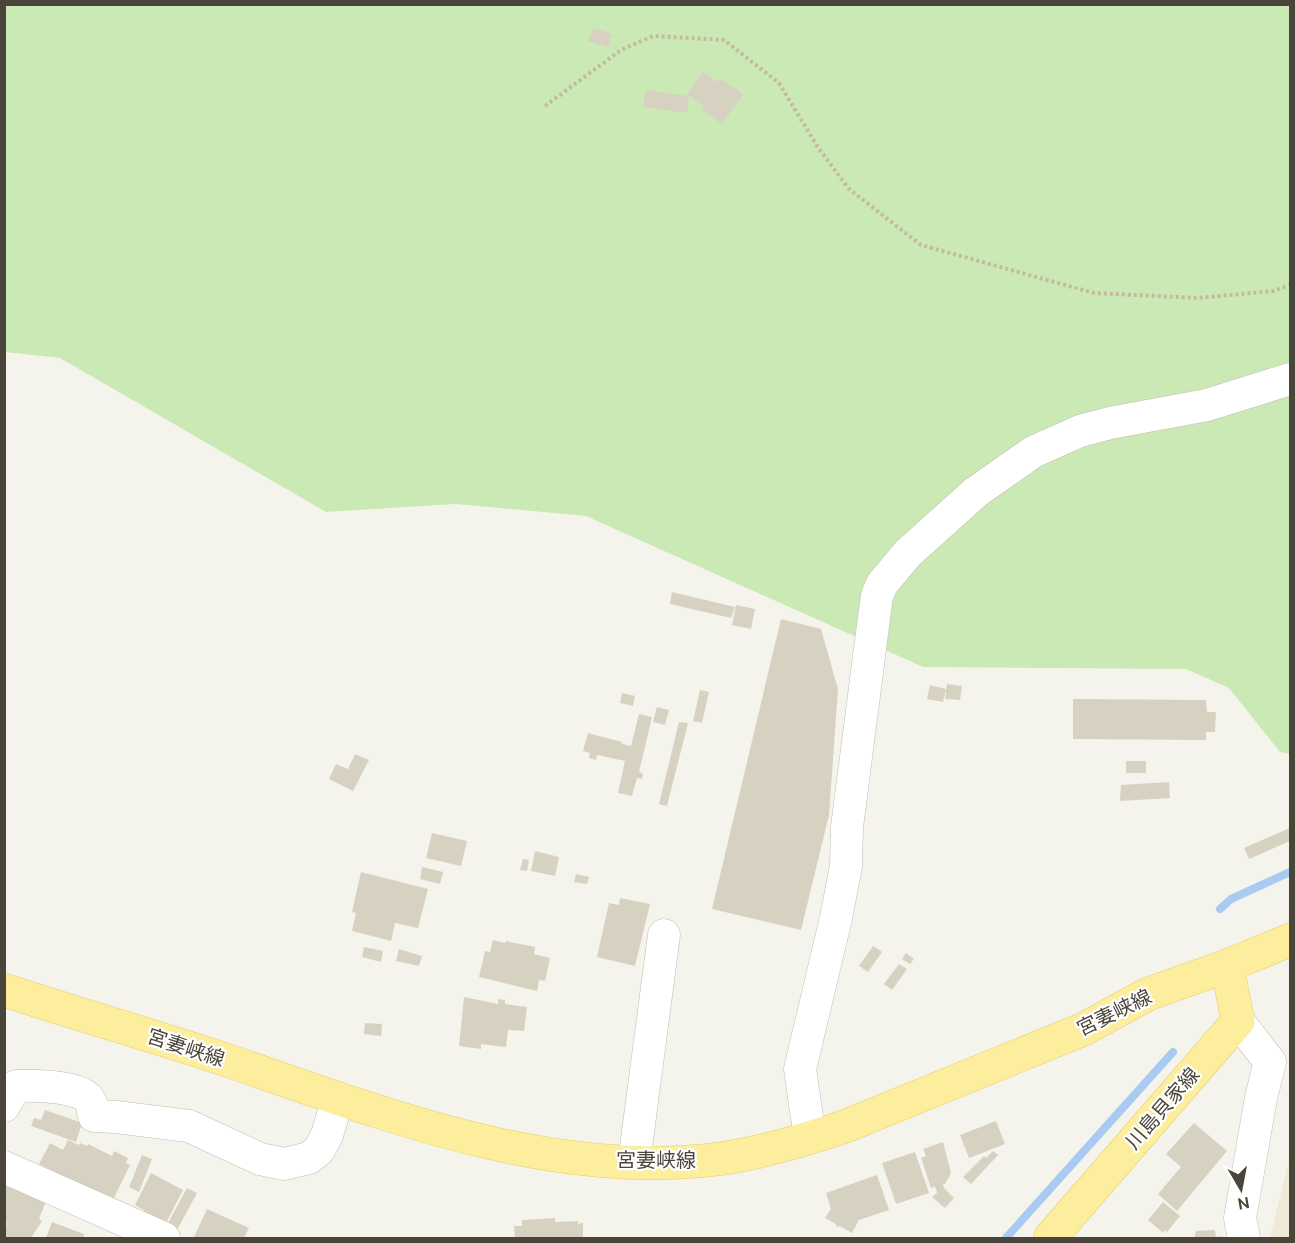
<svg xmlns="http://www.w3.org/2000/svg" width="1295" height="1243" font-family="Ubuntu,'Noto Sans JP',sans-serif">
	<rect width="100%" height="100%" fill="#f5f4ec"/>
	<polygon fill="#eeead6" points="1290,1156 1290,1238 1270,1238"/>
	<polygon fill="#cbe9b5" points="5,5 1290,5 1290,754 1280,752 1229,688 1186,669 923,667 586,516 455,504 326,512 60,358 5,352"/>
	<g fill="none" stroke-linecap="round" stroke-linejoin="round">
		<g stroke="#a9cbf1" stroke-width="8">
			<polyline points="1220,909 1231,899 1290,872"/>
			<polyline points="1006,1238 1173,1052"/>
		</g>
	</g>
	<g fill="#d7d1c1">
		<polygon points="593,28 612,34 608,47 588,41"/>
		<polygon points="703,72 718,82 720,79 743,94 722,124 702,110 705,107 687,94"/>
		<polygon points="645,90 689,96 687,113 643,107"/>
		<polygon points="672,592 735,607 731,618 670,604"/>
		<polygon points="736,605 755,609 751,629 732,625"/>
		<polygon points="781,619 821,629 838,689 829,815 801,930 712,909"/>
		<polygon points="947,684 962,686 960,700 945,699"/>
		<polygon points="930,685 946,689 943,702 927,699"/>
		<polygon points="700,690 709,692 702,723 693,721"/>
		<polygon points="622,693 635,696 633,706 620,703"/>
		<polygon points="1073,699 1206,700 1207,712 1216,712 1215,732 1206,732 1206,740 1073,739"/>
		<polygon points="657,707 669,710 665,725 653,722"/>
		<polygon points="639,714 652,717 639,772 643,774 642,779 637,778 632,796 618,793 625,761 597,755 596,760 589,758 590,753 583,751 588,733 622,742 622,744 631,746"/>
		<polygon points="679,722 688,723 667,806 659,804"/>
		<polygon points="355,754 369,760 353,791 329,779 336,764 348,769"/>
		<rect x="1126" y="761" width="20" height="12"/>
		<polygon points="1169,782 1170,798 1120,801 1121,785"/>
		<polygon points="1290,828 1290,841 1249,859 1244,848"/>
		<polygon points="432,833 467,841 461,866 426,858"/>
		<polygon points="535,851 559,857 555,876 531,871"/>
		<polygon points="523,859 529,860 527,871 520,870"/>
		<polygon points="422,867 443,872 440,884 420,879"/>
		<polygon points="361,872 428,889 418,928 395,923 391,941 352,931 356,913 352,912"/>
		<polygon points="576,874 589,877 587,884 574,882"/>
		<polygon points="620,898 650,904 635,966 597,957 609,903 619,905"/>
		<polygon points="493,940 505,943 506,941 535,947 534,954 550,958 545,981 539,980 537,991 479,977 485,951 490,952"/>
		<polygon points="873,946 882,952 868,972 859,966"/>
		<polygon points="364,947 383,951 381,962 362,957"/>
		<polygon points="399,949 422,956 419,966 396,961"/>
		<polygon points="906,953 914,959 910,964 902,959"/>
		<polygon points="899,964 907,969 892,990 884,984"/>
		<polygon points="464,997 498,1004 498,999 505,1000 505,1004 527,1007 524,1031 508,1030 506,1047 481,1044 481,1049 459,1046"/>
		<polygon points="365,1023 382,1024 381,1036 364,1034"/>
		<polygon points="45,1110 82,1123 76,1142 31,1126 34,1118 41,1120"/>
		<polygon points="996,1121 1005,1144 969,1158 960,1135"/>
		<polygon points="1194,1123 1227,1151 1177,1211 1158,1194 1181,1167 1166,1154"/>
		<polygon points="68,1140 79,1145 80,1143 87,1146 88,1144 112,1156 114,1151 128,1158 126,1163 130,1165 113,1200 39,1164 50,1143 63,1150"/>
		<polygon points="943,1142 951,1173 945,1184 943,1184 944,1188 954,1198 945,1208 932,1197 937,1193 935,1186 931,1188 921,1158 926,1156 923,1149"/>
		<polygon points="993,1151 998,1155 971,1184 963,1177 984,1156 986,1158"/>
		<polygon points="915,1152 929,1193 896,1204 882,1163"/>
		<polygon points="142,1155 152,1159 139,1192 129,1187"/>
		<polygon points="151,1173 183,1190 166,1223 144,1212 144,1210 135,1205"/>
		<polygon points="877,1175 889,1210 859,1220 852,1233 840,1226 837,1227 836,1224 825,1218 831,1209 826,1193"/>
		<polygon points="8,1185 46,1201 39,1219 42,1221 31,1238 9,1238 4,1237 7,1223 4,1222 4,1191"/>
		<polygon points="187,1188 197,1193 177,1230 167,1225"/>
		<polygon points="1163,1202 1180,1216 1167,1232 1165,1230 1163,1233 1148,1220"/>
		<polygon points="207,1209 249,1228 244,1238 194,1237"/>
		<polygon points="555,1218 555,1222 578,1221 578,1224 583,1223 583,1238 515,1238 514,1226 522,1226 522,1220"/>
		<polygon points="52,1222 84,1234 83,1238 46,1238"/>
		<polygon points="1215,1230 1216,1237 1223,1236 1223,1238 1194,1238 1196,1231"/>
	</g>
	<g fill="none" stroke-linecap="round" stroke-linejoin="round">
		<g stroke="#c1bdae" stroke-width="33">
			<g id="minor">
				<polyline points="1238,1021 1270,1062 1261,1098 1240,1218 1244,1238"/>
				<path d="M4,1106L16,1086C32,1085 69,1086 84,1095C92,1099 92,1108 94,1116L116,1117L189,1126L260,1159L284,1164L309,1158L319,1150L327,1135L338,1098"/>
				<polyline points="810,1138 800,1069 836,918 846,866 847,827 874,618 877,596 882,584 908,553 976,492 1033,452 1080,431 1110,423 1207,405 1290,379"/>
				<polyline points="634,1162 664,935"/>
				<polyline points="4,1167 164,1238"/>
			</g>
		</g>
		<g stroke="#e4ce6b" stroke-width="34">
			<g id="major">
				<path d="M4,990C79,1015 155,1036 229,1061C384,1114 552,1180 718,1159C762,1153 805,1140 846,1126L1084,1029L1148,994L1227,966L1290,940"/>
				<polyline points="1050,1238 1238,1021 1227,966"/>
			</g>
		</g>
		<polyline stroke="#c3bb9f" stroke-width="4" stroke-dasharray="3 3" stroke-linecap="butt" points="545,106 621,50 653,36 724,40 779,83 817,146 849,189 921,245 1094,293 1197,298 1273,291 1290,285"/>
		<use href="#minor" stroke="#fff" stroke-width="32"/>
		<use href="#major" stroke="#fdee9d" stroke-width="33"/>
	</g>
	<g text-anchor="middle" dominant-baseline="central" stroke-width="4.5" stroke-linejoin="round" paint-order="stroke">
		<g font-size="20" fill="#4a4539" stroke="#fff">
			<text transform="translate(1114 1012) rotate(-26)">宮妻峡線</text>
			<text transform="translate(186 1047) rotate(18)">宮妻峡線</text>
			<text transform="translate(1162 1108) rotate(-49)">川島貝家線</text>
			<text x="656" y="1159">宮妻峡線</text>
		</g>
	</g>
	<rect width="1295" height="1243" fill="none" stroke="#4a4539" stroke-width="12"/>
	<g transform="translate(1241 1189) rotate(170)" stroke="#ffffff" stroke-width="4.5" paint-order="stroke">
	<path d="M0-4.5L10 22L0 15L-10 22Z" fill="#4a4539"/>
	<text y="-9" font-size="16" font-weight="bold" text-anchor="middle" fill="#4a4539">N</text>
	</g>
</svg>
